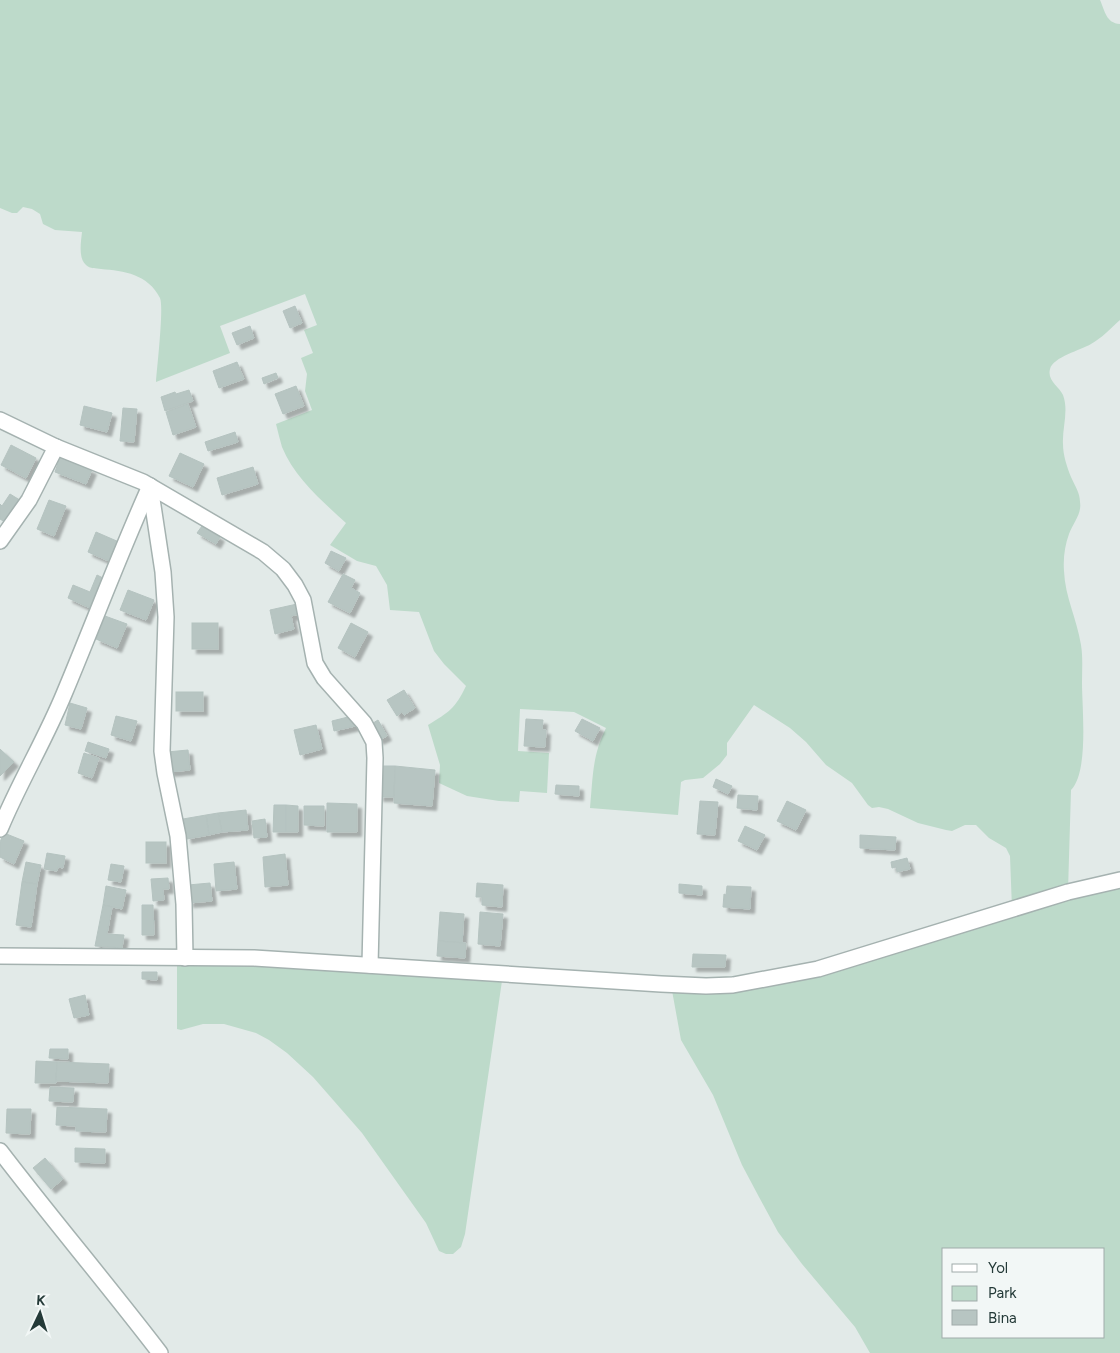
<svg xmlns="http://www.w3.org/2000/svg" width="1120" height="1353" font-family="Figtree,sans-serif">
	<defs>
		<filter id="shadow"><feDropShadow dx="4.5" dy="4.5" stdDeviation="1" flood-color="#0004"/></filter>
	</defs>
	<rect width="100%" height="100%" fill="#e2eae8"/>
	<g fill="#bddaca" fill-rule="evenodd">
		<path d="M0,0H1100C1105,11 1106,23 1120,24V320C1111,328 1102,338 1091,344C1081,350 1053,357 1050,369C1047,381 1059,386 1063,395C1069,411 1062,428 1063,444C1063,455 1067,467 1071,477C1075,486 1080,493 1080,502C1082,514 1073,523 1069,534C1065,545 1063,558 1064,571C1065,597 1077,619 1081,645C1083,657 1082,670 1082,683C1082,707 1089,772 1071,790L1068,891L1120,880V1353H870L855,1327L802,1264L778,1232L759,1197L742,1165L713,1095L681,1040L671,985H733L1012,909L1010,856L1006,848L989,838L976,825H965L952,831L946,830L918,823L888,809L879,807L872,808L868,805L852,783L826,765L806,742L790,728L754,705L727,743V755L720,764L703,778L685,780L681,782L678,815L590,808C593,777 592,756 606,728L574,712L520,709L518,751L549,753L547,793L520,791L519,802L499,801L467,796L439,783L440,765L428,725C449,712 455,709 466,686L444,664L434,651L419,612L390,610L387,585L376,566L357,561L330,545L346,523C323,502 294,477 282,447C280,440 278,432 276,424L312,410L305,391L307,374L301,358L313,353L304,330L317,325L305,294L220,326L230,353L156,382C157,368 164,307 160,298C148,274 124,271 101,269C96,268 90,269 86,265C78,258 81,242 82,232L55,230L43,224L40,214L32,209L23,207L17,213H12L0,208ZM944,1249H1104V1337H944Z"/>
		<polygon points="177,958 503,974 465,1234 461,1247 453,1254 446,1254 439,1251 426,1223 362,1133 313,1077 287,1053 269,1040 256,1033 224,1024 203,1024 181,1030 177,1029"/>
	</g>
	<g fill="#b7c5c2" stroke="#b5c3c0" filter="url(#shadow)">
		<polygon points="295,306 302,323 290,328 283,311"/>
		<polygon points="250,326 254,338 237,345 232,333"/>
		<polygon points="237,362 244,379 219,388 213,371"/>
		<polygon points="276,373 278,378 264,384 262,378"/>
		<polygon points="296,386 304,406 283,414 275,394"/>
		<polygon points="189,390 193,401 165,411 161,397 175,392 176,394"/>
		<polygon points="188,404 196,427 173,435 166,412"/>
		<polygon points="84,406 112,413 107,432 80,425"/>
		<polygon points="123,408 137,409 134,442 120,441"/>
		<polygon points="235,432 238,442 208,451 205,442"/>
		<polygon points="11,445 36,458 26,478 1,465"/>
		<polygon points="180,453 204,464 193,487 169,476"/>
		<polygon points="60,457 92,470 86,484 55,472"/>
		<polygon points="253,467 258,484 222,495 217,478"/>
		<polygon points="10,494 23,502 8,524 0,519 0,504 2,506"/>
		<polygon points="49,500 66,506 54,536 37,529"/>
		<polygon points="202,526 220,537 216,544 197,533"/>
		<polygon points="96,532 119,542 111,562 88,552"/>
		<polygon points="331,551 346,558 339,571 325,563"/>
		<polygon points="343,574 355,580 351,588 360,593 350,613 328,602"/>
		<polygon points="97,575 105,579 92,609 68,598 73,585 90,592"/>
		<polygon points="128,590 154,600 146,620 120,610"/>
		<polygon points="297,604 300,614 291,616 294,629 275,634 270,610"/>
		<polygon points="105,616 127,624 117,648 96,639"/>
		<rect x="192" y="623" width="26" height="26"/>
		<polygon points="351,623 368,632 355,657 338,648"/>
		<polygon points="404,690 415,708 404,715 402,712 397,716 387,700"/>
		<rect x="176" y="692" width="27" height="19"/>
		<polygon points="70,703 87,708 81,729 65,725"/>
		<polygon points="116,716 137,721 131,741 111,735"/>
		<polygon points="352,716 360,725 334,731 332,721"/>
		<polygon points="526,719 543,720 542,730 546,730 545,747 524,746"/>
		<polygon points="582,719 600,728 593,741 575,731"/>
		<polygon points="378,720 387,736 379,740 370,725"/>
		<polygon points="316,725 322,749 300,755 294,730"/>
		<polygon points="88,742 109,749 106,758 85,751"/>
		<polygon points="0,749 14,762 0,776"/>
		<polygon points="188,750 190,770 169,772 167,752"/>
		<polygon points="84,753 99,758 92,778 78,773"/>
		<polygon points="380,766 395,766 394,797 379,797"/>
		<polygon points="395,766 435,770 432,806 394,803"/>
		<polygon points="716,779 732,786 728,794 713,787"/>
		<polygon points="556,785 579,786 579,796 555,794"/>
		<polygon points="738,795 758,796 757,810 737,808"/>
		<polygon points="700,801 718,802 715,835 697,834"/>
		<polygon points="787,801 806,810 796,830 777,821"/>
		<polygon points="327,803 357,804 357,832 327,832"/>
		<polygon points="274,805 286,805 286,832 273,832"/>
		<polygon points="286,805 298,806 298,832 286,832"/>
		<polygon points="304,806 324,806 324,826 304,825"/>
		<polygon points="246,810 248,830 222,832 218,813"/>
		<polygon points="218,813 222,832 209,835 206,815"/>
		<polygon points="206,815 209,835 187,839 183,819"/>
		<polygon points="265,819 267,837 254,838 252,821"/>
		<polygon points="745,826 765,835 757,850 738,841"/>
		<polygon points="4,833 24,841 14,864 0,857 0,842"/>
		<polygon points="860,835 896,837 895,850 860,848"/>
		<rect x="146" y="842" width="20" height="21"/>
		<polygon points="47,853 65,856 63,868 58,867 57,871 44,869"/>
		<polygon points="285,854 288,885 265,887 263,857"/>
		<polygon points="907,858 910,869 897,872 896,867 892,868 891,862"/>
		<polygon points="26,862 41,865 37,884 22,882"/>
		<polygon points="234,862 237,889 216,891 214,864"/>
		<polygon points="111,864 124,866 121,882 108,880"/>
		<polygon points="168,878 169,889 163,889 164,900 153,901 151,879"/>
		<polygon points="22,882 37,884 31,927 16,925"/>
		<polygon points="210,883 212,901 189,903 188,885"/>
		<polygon points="477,883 503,885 502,907 482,905 482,897 476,897"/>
		<polygon points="679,884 702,886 702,895 679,893"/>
		<polygon points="106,886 126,890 122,909 103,905"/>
		<polygon points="727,886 751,887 750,909 723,907 724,894 726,895"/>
		<polygon points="103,905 112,907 107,934 124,935 122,948 95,946"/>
		<polygon points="142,905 153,905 154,935 142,935"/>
		<polygon points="440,912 464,914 462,943 438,941"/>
		<polygon points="480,912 503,914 500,946 478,944"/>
		<polygon points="438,941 466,943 465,958 437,956"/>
		<polygon points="693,954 726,955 725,967 692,967"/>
		<polygon points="142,972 157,972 157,980 142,979"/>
		<polygon points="85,995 89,1015 74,1018 69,999"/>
		<polygon points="50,1049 68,1049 68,1059 49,1058"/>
		<polygon points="36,1061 57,1062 56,1083 35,1083"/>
		<polygon points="57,1062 109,1064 108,1083 56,1081"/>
		<polygon points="50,1087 74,1088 73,1102 49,1101"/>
		<polygon points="57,1107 107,1109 106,1132 76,1131 76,1126 56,1125"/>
		<polygon points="7,1109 31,1109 30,1134 6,1133"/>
		<polygon points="75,1148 105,1149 105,1163 75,1162"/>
		<polygon points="45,1158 63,1179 51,1189 33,1168"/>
	</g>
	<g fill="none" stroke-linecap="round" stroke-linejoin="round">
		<g stroke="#a5b2b0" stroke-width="18">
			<g id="minor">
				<polyline points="0,420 56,447 143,482 263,552 283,569 295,585 303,600 315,663 324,678 364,723 374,742 375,758 370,965"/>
				<polyline points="150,486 163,572 166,617 162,751 165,773 178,836 184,904 185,958"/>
				<polyline points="0,541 29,500 56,447"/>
				<path d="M0,829C19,783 45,740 64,694C93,625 119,555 150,486"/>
				<polyline points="0,956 254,958 661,984 706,986 733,985 818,969 1068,892 1120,880"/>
				<path d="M0,1151C52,1219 108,1285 160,1353"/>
			</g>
		</g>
		<use href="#minor" stroke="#fff" stroke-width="15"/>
	</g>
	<rect x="942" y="1248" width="162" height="90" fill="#f2f7f6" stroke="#a0abaa"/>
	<rect x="952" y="1264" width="25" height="8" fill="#ffffff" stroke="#a0abaa"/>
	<text x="988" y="1273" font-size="15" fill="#243a38">Yol</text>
	<rect x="952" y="1286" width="25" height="15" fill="#bddaca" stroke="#a0abaa"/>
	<text x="988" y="1298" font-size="15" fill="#243a38">Park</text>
	<rect x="952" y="1310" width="25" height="15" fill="#b7c5c2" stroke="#a0abaa"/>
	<text x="988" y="1323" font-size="15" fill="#243a38">Bina</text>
	<g transform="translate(40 1313) rotate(4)" stroke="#f2f7f6" stroke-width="4" paint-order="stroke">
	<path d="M0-4L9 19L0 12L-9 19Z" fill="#243a38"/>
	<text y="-8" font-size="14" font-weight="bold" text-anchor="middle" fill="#243a38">K</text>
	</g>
</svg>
